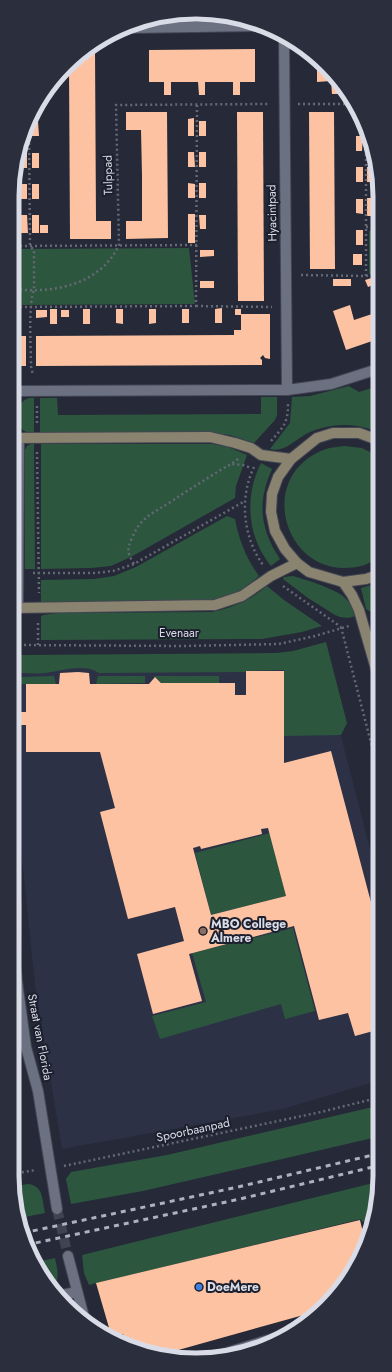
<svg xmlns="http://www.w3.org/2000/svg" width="392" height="1372" font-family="Jost,sans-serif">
	<rect width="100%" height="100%" fill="#252938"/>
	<polygon fill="#2c3146" points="18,657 321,658 377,876 377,1081 283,1109 62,1149 35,985 18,820"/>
	<g fill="#2d563f">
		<polygon points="369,231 378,231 378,271 369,274"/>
		<polygon points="189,248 195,304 15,305 15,249"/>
		<path d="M349,386L359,392L378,386V432C355,422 329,423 306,434C295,440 284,453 270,449L290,423L292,397L310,396Z"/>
		<polygon points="261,397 277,397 277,415 275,420 254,443 230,435 201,432 40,433 40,398 57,398 58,415 254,414 261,414"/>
		<path d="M29,398H34V433C13,434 9,405 29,398Z"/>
		<polygon points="31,444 34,444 35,569 25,569 25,450 27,446"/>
		<polygon points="41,444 213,444 228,447 247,455 236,486 235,498 131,557 111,566 91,568 41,569"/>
		<path d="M344,446L362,448L378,456V558C372,561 367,565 361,566C285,584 252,475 326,449C332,447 339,447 344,446Z"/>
		<path d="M261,463L272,469C257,502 260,529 280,559L271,566C247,537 244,496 261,463Z"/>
		<path d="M227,516L235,519C239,540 246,558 259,576C238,594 227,600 199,601L41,602V580L94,579L114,576L136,567Z"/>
		<path d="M293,576C307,580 333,588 344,597C350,602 353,609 356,616L348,618L340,617L335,615L308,598L283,579L284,577Z"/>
		<polygon points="371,585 376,606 374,611 371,612 366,609 361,588"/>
		<path d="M267,586L284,600L322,626L302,632L262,639L41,640V616L43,615L58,613L211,612C233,608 250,600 267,586Z"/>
		<path d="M326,642L347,723L341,735L284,736V670L246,671L245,672L99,673C83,663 63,671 46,673C38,674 29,673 21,673L20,655L276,653L293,651Z"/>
		<polygon points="54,676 56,684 21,684 21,677"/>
		<polygon points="98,676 145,676 145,683 96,684"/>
		<polygon points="154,676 219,676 219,683 162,683"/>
		<polygon points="270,833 286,896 211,915 195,853"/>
		<polygon points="293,928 315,1011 285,1019 281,1004 160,1039 152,1016 206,1002 192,953"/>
		<polygon points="377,1106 377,1137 143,1191 71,1204 66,1179 71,1172 167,1155"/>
		<polygon points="377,1182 377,1212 373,1221 365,1223 365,1221 362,1222 361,1219 89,1285 84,1273 82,1255"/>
		<path d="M27,1184C44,1185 42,1200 45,1213L20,1218L14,1187Z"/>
		<path d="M55,1258C57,1269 61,1279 52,1289L36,1262Z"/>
	</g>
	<g fill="#fdc2a1" fill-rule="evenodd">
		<polygon points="255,49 255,82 240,82 240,95 233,95 233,82 205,82 205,95 199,95 198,82 171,82 171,95 164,95 164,82 149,82 149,50"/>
		<polygon points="87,50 95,50 96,221 111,221 111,239 70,239 69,67"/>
		<polygon points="317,60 334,75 338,81 339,94 332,94 331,81 317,82"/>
		<polygon points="359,111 361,115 362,119 356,119 356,112"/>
		<polygon points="126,112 167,112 168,238 126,239 126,221 142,221 142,176 141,130 126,130"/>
		<polygon points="237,112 263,112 264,301 238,301"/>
		<polygon points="309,112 334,112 335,269 310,269"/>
		<polygon points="194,118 194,136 188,136 188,119"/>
		<polygon points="38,121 39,136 32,136 32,122"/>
		<rect x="199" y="121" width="7" height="15"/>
		<polygon points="367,135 369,140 372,151 367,151"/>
		<polygon points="356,136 363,136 362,151 356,151"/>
		<polygon points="188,152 194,152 195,167 188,167"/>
		<rect x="199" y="152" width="7" height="15"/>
		<rect x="20" y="153" width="7" height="15"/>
		<rect x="32" y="153" width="7" height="15"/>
		<rect x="356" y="167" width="7" height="15"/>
		<rect x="367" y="167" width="7" height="15"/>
		<polygon points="188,183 195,184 195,198 188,198"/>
		<rect x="199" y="183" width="7" height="15"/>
		<rect x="20" y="184" width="7" height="15"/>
		<rect x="32" y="184" width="7" height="15"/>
		<rect x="367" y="198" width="7" height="18"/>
		<polygon points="356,199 363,199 363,214 356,213"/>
		<rect x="188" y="214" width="7" height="29"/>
		<polygon points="21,215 27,215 28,233 21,233"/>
		<rect x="32" y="215" width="7" height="18"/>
		<polygon points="199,215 206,215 206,229 200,229"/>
		<rect x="40" y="225" width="8" height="8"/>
		<rect x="356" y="230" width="7" height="15"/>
		<polygon points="200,250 214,250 214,256 200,257"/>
		<rect x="353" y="254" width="9" height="11"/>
		<polygon points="378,276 378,283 368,287 365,280"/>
		<rect x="333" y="279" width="18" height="7"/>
		<rect x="200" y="281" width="14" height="7"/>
		<polygon points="350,305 354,320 378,312 378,339 346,350 333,311"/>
		<polygon points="222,308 222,323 215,323 215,309"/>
		<rect x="50" y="309" width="7" height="15"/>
		<rect x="83" y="309" width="7" height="15"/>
		<polygon points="116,309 123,309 123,324 116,323"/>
		<polygon points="149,309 156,309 156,323 149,324"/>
		<rect x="182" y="309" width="7" height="14"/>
		<polygon points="235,309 241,309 241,314 270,314 270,359 265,358 263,355 260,358 262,360 262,365 36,366 36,336 234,335 234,330 241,330 241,315 235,315"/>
		<polygon points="36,310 47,310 47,317 36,318"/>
		<rect x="61" y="310" width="8" height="7"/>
		<rect x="15" y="336" width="11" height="30"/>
		<path d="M246,671H284V763L331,751L377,925V1030L355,1036L348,1013L319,1020L294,926L189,954L202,1001L153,1014L137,954L184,941L175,907L128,919L100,812L115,808L100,752H26V725H20V712H26V684H59L60,673L78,672L89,673L90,684H149L155,677L161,683H235V695H246ZM268,828L286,896L211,915L193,848L200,846L201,849L262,834L261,829Z"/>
		<polygon points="12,1087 18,1114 12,1115"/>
		<polygon points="360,1220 365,1241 355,1268 318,1311 164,1354 126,1344 123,1334 112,1338 96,1283"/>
	</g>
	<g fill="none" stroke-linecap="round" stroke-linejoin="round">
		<polyline stroke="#404452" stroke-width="10" stroke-dasharray="10 5" stroke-linecap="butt" points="57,1209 68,1256"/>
		<g stroke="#434653" stroke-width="12">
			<g id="lane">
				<polyline points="57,1296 77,1292"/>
				<polyline points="213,1357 278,1337"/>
			</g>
		</g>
		<g stroke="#434653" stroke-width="12">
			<g id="street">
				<polyline points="131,28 259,26"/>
				<polyline points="284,35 287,390"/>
				<polyline points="15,391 287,390 331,384 378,369"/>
				<polyline points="14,616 18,608 19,438 15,433"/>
				<polyline points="13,868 16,907 15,964 18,989 26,1047 38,1091 57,1209"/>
				<polyline points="68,1256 84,1317"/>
			</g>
		</g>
		<g stroke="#434653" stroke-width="12">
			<g id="secondary">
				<polyline points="15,438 210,437 235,443 251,448 261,455 291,459"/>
				<polyline points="378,575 366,579 343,582 309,572 297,563 285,549 275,531 271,512 272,494 278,477 291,459 317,438 333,433 359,433 378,440"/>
				<polyline points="343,582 352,595 359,610 378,676"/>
				<polyline points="14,608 215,605 242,596 271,576 297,563"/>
			</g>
		</g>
		<g stroke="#656976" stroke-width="2.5" stroke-dasharray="2 3" stroke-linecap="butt">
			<polyline points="298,104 354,104"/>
			<path d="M29,128L30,246L34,250V290C28,303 31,349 31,366L33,375"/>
			<polyline points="366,129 366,276"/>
			<polyline points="366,227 378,227"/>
			<polyline points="15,246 197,245"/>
			<polyline points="301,275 366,276 378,272"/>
			<path d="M15,289C54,294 101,284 119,245L116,105L269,104"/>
			<polyline points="196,306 272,307"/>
			<polyline points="15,307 196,306 197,104"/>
			<polyline points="37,406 37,423"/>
			<path d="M271,441C283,427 288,424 288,404"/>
			<polyline points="37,452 39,593"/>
			<polyline points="238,459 231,464 243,465 251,468"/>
			<path d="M254,467C239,498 243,537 263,565"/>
			<path d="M134,564C127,553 127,549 132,538C141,516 154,513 172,501C188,490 205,480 222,469L231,464"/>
			<polyline points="33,573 96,573 113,571 134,564 245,501"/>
			<polyline points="283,586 341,627"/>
			<polyline points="341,627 377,766"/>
			<polyline points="14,645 183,646 279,644 315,636 349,626"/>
			<polyline points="38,645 38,622"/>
			<polyline points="64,1166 321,1112 377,1098"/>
			<polyline points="12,1174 36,1170"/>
		</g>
		<use href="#lane" stroke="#6c7182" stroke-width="10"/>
		<use href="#street" stroke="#6c7182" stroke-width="10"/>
		<use href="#secondary" stroke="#89836f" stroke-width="10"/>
		<g stroke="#afb2be" stroke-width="3" stroke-dasharray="5 5" stroke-linecap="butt">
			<polyline points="23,1233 238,1187 377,1154"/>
			<polyline points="26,1245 240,1199 377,1166"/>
		</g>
	</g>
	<circle fill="#8d6e63" stroke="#1c1f2d" stroke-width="1.5" cx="203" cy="931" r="4"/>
	<circle fill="#3f7fe0" stroke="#1c1f2d" stroke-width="1.5" cx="199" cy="1287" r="4"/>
	<g text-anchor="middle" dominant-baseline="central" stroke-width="4" stroke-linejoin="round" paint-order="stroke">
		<g font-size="12" fill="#d9dce6" stroke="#1c1f2d">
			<text transform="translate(108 175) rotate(-91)">Tulppad</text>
			<text transform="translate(272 213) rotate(-91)">Hyacintpad</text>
			<text x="179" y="633">Evenaar</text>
			<text transform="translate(40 1037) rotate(79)">Straat van Florida</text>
			<text transform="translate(193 1130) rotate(-12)">Spoorbaanpad</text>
		</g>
		<g font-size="12" font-weight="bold" fill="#d9dce6" stroke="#1c1f2d" text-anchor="start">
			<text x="211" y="924">MBO College<tspan x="211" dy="14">Almere</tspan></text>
			<text x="207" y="1287">DoeMere</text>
		</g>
	</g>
	<path d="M0 0H392V1372H0ZM196 19H196A177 177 0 0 1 373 196V1176A177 177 0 0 1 196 1353H196A177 177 0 0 1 19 1176V196A177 177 0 0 1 196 19Z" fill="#2b2e3c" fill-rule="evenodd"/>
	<path fill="none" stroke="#d9dce6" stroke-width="5" d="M196 19H196A177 177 0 0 1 373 196V1176A177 177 0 0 1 196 1353H196A177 177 0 0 1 19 1176V196A177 177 0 0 1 196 19Z"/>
</svg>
